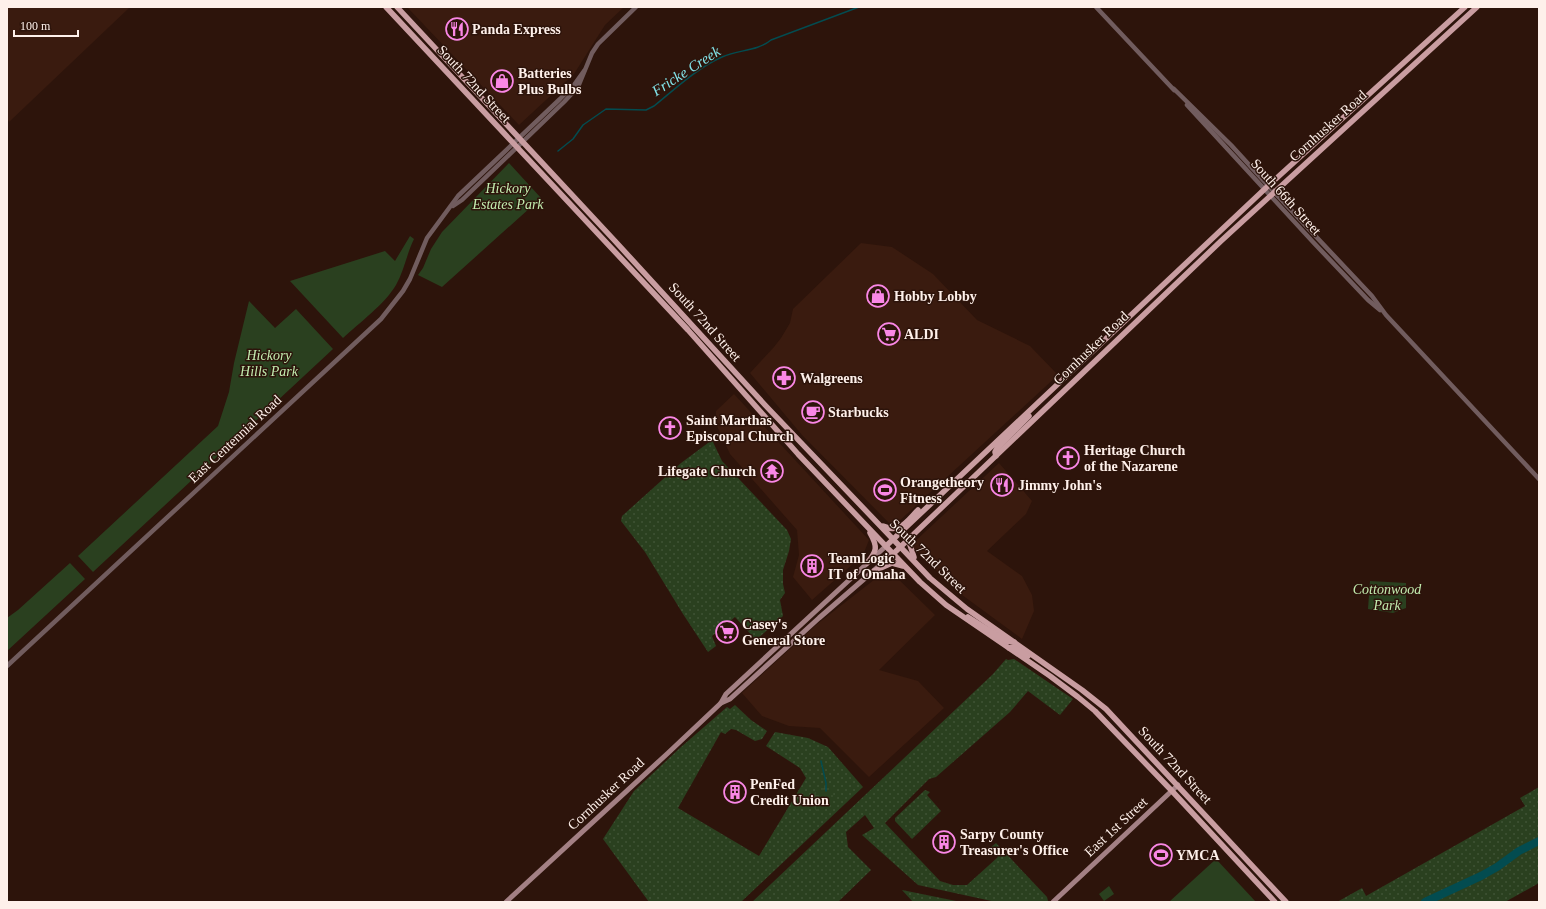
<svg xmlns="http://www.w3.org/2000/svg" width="1546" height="909" font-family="'Times New Roman',serif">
	<defs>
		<pattern id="grass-dots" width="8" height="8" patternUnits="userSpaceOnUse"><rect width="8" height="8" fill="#2a401f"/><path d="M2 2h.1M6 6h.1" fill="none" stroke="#3f5335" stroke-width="1.8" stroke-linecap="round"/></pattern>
		<pattern id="wetland-marsh" width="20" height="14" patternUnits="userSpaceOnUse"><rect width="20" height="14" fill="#2a401f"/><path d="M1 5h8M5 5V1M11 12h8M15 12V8" fill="none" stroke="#3f5335"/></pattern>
	</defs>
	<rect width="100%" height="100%" fill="#2d140b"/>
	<g fill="#3a1b0f">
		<polygon points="7,7 130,7 9,122 7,118"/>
		<polygon points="407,7 624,7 605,25 574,74 519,125"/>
		<polygon points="861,243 892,247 933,274 977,320 1030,346 1058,375 896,524 890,524 802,435 750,373 774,347 781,338 790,323 793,309"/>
		<polygon points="734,394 869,540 863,555 812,600 793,577 799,555 797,530 730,454 716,424 716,411"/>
		<polygon points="999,463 1032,501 1026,514 987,551 1022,576 1032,595 1034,611 1022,639 958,592 911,545"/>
		<polygon points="888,569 935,615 879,670 918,681 944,708 869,777 820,728 789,726 762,716 742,693 816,625"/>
	</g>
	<g fill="url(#grass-dots)">
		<polygon points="712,440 722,461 787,530 791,539 789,551 783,570 783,584 785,593 780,600 783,616 756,640 735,617 712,636 716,646 708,652 683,614 645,552 621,521 622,516 681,463"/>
		<polygon points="1006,659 1008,660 1014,659 1073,699 1060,715 1028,691 1010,712 936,777 929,779 885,823 940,881 953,885 967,885 998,857 990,848 996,843 1047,897 1048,901 1046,902 996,902 918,885 862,835 874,828 865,815 846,832 848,847 871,870 838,902 752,902 993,674"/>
		<polygon points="735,705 751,720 767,731 762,739 755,741 736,730 731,729 725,734 721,732 678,808 759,856 806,778 800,768 766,746 775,732 808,738 828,747 863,787 741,902 649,902 603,839 634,791 681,747 727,707 730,709"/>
		<polygon points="1539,787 1539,883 1505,902 1337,902 1362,888 1366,896 1525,806 1520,798"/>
		<polygon points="925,790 930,792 927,795 941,811 912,839 895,821 895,818"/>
		<polygon points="902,890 961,902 913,902"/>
	</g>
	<path fill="url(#wetland-marsh)" d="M828,785C840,794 829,808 818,813C808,803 813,785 828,785Z"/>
	<g fill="#2a401f">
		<polygon points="509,163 541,198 442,287 418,275 423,268 431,249 442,232"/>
		<path d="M410,236L414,239C407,253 404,271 396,285C385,304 359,323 343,338L290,281L385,251L395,261Z"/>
		<polygon points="249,301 275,328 296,309 333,349 93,572 78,556 218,426 229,392 234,363"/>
		<polygon points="70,563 85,579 7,651 7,618 18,610"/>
		<polygon points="1370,581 1406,583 1406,608 1393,613 1368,609"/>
		<polygon points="1216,859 1256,902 1169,902"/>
		<polygon points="1109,886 1114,894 1104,901 1099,894"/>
	</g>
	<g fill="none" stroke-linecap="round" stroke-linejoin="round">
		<g stroke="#034c50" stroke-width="1.5">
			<path d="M558,151L573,139L583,125L606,109L646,110L654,106C675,89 697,68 722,57C737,50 758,51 771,40L859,7"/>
			<polyline points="821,761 826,783 826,791"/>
		</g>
		<polyline stroke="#034c50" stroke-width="8" points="1425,902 1481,876 1497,867 1519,851 1539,841"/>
		<g stroke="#715c5e" stroke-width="4.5">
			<polyline points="1096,7 1174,90"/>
			<polyline points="1174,89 1231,145 1274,192 1372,296 1386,315 1539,479"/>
			<polyline points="1187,105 1313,242 1368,300 1380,310"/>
			<polyline points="453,206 462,200 564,102 578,87 592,53 598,44 636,7"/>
			<polyline points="7,666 381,319 403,291 410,279 427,238 458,196 560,99 574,85 584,71"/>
		</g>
		<g stroke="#a38084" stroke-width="5">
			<polyline points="721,703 730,699 819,618 893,554"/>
			<polyline points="506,902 668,753 721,703 726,694 886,546"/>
			<polyline points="1053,902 1178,785"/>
		</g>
		<g stroke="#c99da1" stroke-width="5.5">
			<polyline points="386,7 688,330 798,454 920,582 946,605 1050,676 1078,697 1095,711 1172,791 1275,902"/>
			<polyline points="397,7 615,241 765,405 930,578 967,609 1082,690 1106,709 1286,902"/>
			<polyline points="996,456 995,452 997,448 1029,416"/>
			<path d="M883,526C900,534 907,521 918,510"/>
			<polyline points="913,537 910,545 914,557"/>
			<polyline points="886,546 1269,185 1465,7"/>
			<polyline points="893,554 1221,241 1477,7"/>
			<path d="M867,563C877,551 878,547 870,533"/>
			<polyline points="874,571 892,563 903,566"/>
			<polyline points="968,617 1006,641 1014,642"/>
			<polyline points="1009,648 1013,647 1028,656"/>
		</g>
	</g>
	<defs>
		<g id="restaurant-ring" transform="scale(1.15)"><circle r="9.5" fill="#2d140b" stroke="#fa87e6" stroke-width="1.5"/><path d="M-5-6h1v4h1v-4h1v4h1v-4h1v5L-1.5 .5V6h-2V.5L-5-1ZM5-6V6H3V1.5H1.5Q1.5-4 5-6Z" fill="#fa87e6"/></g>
		<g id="shop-ring" transform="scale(1.15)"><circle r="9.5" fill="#2d140b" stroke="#fa87e6" stroke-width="1.5"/><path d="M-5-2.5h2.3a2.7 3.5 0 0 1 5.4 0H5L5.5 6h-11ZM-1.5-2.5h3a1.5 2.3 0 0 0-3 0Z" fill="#fa87e6"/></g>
		<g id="supermarket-ring" transform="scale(1.15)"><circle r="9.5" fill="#2d140b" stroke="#fa87e6" stroke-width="1.5"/><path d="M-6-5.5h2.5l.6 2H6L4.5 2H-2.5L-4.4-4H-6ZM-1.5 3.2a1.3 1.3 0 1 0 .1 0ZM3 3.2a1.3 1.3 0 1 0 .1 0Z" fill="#fa87e6"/></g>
		<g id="pharmacy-ring" transform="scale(1.15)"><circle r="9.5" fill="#2d140b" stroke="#fa87e6" stroke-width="1.5"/><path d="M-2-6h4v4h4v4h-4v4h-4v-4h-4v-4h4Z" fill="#fa87e6"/></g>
		<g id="cafe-ring" transform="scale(1.15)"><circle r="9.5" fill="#2d140b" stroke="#fa87e6" stroke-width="1.5"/><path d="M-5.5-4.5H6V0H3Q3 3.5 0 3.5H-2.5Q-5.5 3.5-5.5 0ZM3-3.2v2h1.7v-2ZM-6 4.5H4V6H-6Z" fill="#fa87e6"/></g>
		<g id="church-ring" transform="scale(1.15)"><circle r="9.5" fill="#2d140b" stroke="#fa87e6" stroke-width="1.5"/><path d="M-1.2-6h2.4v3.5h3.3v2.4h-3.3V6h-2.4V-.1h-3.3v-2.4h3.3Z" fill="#fa87e6"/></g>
		<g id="temple-ring" transform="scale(1.15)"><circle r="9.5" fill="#2d140b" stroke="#fa87e6" stroke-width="1.5"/><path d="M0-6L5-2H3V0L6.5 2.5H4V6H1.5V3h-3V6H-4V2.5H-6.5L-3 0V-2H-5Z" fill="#fa87e6"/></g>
		<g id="stadium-ring" transform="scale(1.15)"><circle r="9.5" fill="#2d140b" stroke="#fa87e6" stroke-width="1.5"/><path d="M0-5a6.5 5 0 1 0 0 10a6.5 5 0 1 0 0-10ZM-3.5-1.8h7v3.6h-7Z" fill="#fa87e6"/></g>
		<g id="building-ring" transform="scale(1.15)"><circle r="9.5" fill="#2d140b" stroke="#fa87e6" stroke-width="1.5"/><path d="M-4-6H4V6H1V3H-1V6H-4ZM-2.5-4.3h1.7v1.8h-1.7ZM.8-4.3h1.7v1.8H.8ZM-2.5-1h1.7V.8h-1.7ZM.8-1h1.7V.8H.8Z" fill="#fa87e6"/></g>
	</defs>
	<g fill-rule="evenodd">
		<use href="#restaurant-ring" x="457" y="29"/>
		<use href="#shop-ring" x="502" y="81"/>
		<use href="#shop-ring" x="878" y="296"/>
		<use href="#supermarket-ring" x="889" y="334"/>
		<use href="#pharmacy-ring" x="784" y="378"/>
		<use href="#cafe-ring" x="813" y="412"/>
		<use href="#church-ring" x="670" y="428"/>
		<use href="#church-ring" x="1068" y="458"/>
		<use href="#temple-ring" x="772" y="471"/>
		<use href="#restaurant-ring" x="1002" y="485"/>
		<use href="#stadium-ring" x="885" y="490"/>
		<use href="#building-ring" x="812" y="566"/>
		<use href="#supermarket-ring" x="727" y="632"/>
		<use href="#building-ring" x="735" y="792"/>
		<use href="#building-ring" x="944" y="842"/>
		<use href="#stadium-ring" x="1161" y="855"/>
	</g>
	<g text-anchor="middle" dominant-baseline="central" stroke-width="3" stroke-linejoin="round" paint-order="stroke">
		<g font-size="14" font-weight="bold" fill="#fef0ea" stroke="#2d140b" text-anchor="start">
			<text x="472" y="29">Panda Express</text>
			<text x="518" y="73">Batteries<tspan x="518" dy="16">Plus Bulbs</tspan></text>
			<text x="894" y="296">Hobby Lobby</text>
			<text x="904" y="334">ALDI</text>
			<text x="800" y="378">Walgreens</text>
			<text x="828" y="412">Starbucks</text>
			<text x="686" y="420">Saint Marthas<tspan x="686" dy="16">Episcopal Church</tspan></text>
			<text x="1084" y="450">Heritage Church<tspan x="1084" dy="16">of the Nazarene</tspan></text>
			<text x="756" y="471" text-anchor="end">Lifegate Church</text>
			<text x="900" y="482">Orangetheory<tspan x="900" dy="16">Fitness</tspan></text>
			<text x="1018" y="485">Jimmy John's</text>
			<text x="828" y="558">TeamLogic<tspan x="828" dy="16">IT of Omaha</tspan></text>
			<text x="742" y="624">Casey's<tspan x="742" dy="16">General Store</tspan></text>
			<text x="750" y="784">PenFed<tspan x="750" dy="16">Credit Union</tspan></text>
			<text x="960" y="834">Sarpy County<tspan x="960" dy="16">Treasurer's Office</tspan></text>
			<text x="1176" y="855">YMCA</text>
		</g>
		<g font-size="14" fill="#fef0ea" stroke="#2d140b">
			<text transform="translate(474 84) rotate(47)">South 72nd Street</text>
			<text transform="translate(1328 126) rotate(-42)">Cornhusker Road</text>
			<text transform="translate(1286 197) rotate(48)">South 66th Street</text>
			<text transform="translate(705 322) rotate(48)">South 72nd Street</text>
			<text transform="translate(1091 348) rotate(-44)">Cornhusker Road</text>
			<text transform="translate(235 439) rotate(-43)">East Centennial Road</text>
			<text transform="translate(928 556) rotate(44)">South 72nd Street</text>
			<text transform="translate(1175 765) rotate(47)">South 72nd Street</text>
			<text transform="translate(606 794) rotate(-43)">Cornhusker Road</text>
			<text transform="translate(1116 827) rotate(-43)">East 1st Street</text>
		</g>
		<g font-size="14" font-style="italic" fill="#c3edb0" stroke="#2d140b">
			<text x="508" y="188">Hickory<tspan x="508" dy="16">Estates Park</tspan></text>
			<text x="269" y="355">Hickory<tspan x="269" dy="16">Hills Park</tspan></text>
			<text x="1387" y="589">Cottonwood<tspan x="1387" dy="16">Park</tspan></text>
		</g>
		<g font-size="15" font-style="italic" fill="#83e6ec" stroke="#2d140b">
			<text transform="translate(686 71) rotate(-33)">Fricke Creek</text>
		</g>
	</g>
	<rect width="1546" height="909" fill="none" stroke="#fef0ea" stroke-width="16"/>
	<path d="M14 30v6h64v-6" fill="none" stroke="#fef0ea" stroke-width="2"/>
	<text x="20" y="30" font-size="12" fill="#fef0ea" stroke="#2d140b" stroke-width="3" paint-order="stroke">100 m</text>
</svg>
